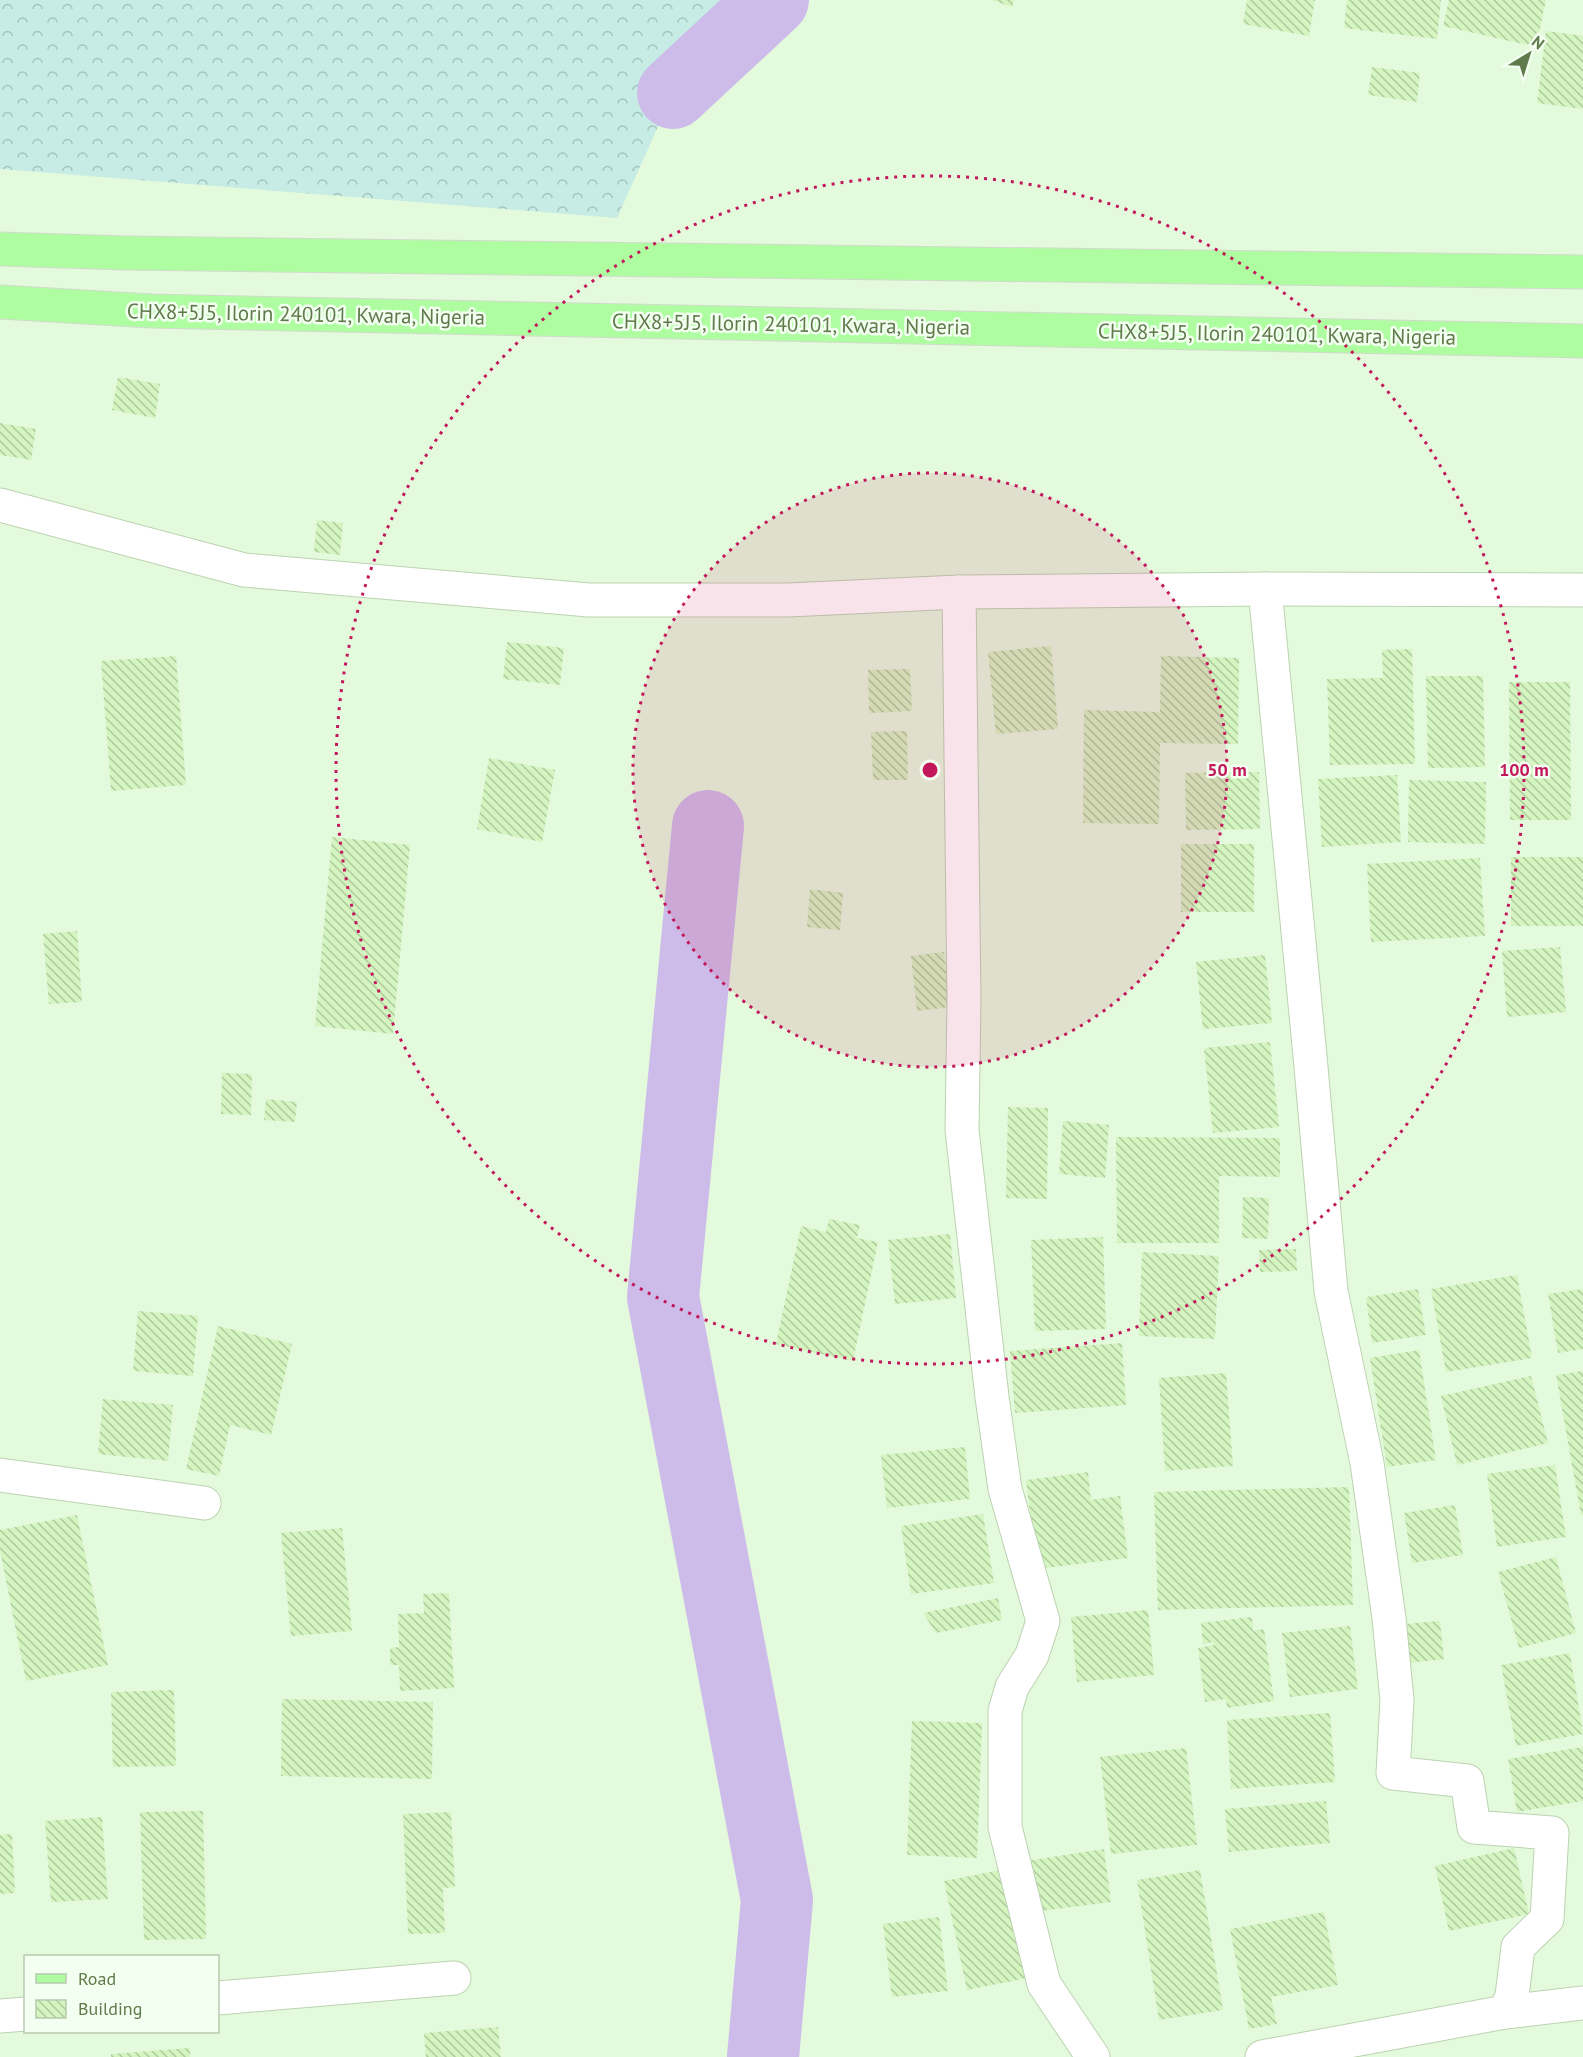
<svg xmlns="http://www.w3.org/2000/svg" width="1583" height="2057" font-family="'PT Sans',sans-serif">
	<defs>
		<pattern id="forest-crowns" width="20" height="18" patternUnits="userSpaceOnUse" patternTransform="scale(1.5)"><rect width="20" height="18" fill="#c6ece5"/><path d="M2 6a3 3 0 1 1 6 0M12 15a3 3 0 1 1 6 0" fill="none" stroke="#a4c4bc"/></pattern>
		<pattern id="building-back-hatch" width="6" height="6" patternUnits="userSpaceOnUse" patternTransform="scale(1.5)"><rect width="6" height="6" fill="#d4f4c0"/><path d="M-1 5l2 2M0 0l6 6M5-1l2 2" fill="none" stroke="#afcb9e"/></pattern>
	</defs>
	<rect width="100%" height="100%" fill="#edfdea"/>
	<path fill="#e4fadd" fill-rule="evenodd" d="M0,0H1583V2057H0ZM26,1956H218V2032H26Z"/>
	<polygon fill="url(#forest-crowns)" points="0,0 758,0 673,93 617,218 0,169"/>
	<g fill="none" stroke-linecap="round" stroke-linejoin="round">
		<g stroke="#cdbce9" stroke-width="72">
			<polyline points="673,93 773,0"/>
			<polyline points="708,826 663,1297 777,1900 763,2057"/>
		</g>
	</g>
	<g fill="url(#building-back-hatch)">
		<polygon points="992,0 1014,0 1012,7"/>
		<polygon points="1247,0 1315,0 1309,36 1243,24"/>
		<polygon points="1347,0 1441,0 1437,39 1344,28"/>
		<polygon points="1449,0 1546,0 1536,47 1443,26"/>
		<polygon points="1546,31 1583,36 1583,109 1537,103"/>
		<polygon points="1372,67 1420,73 1417,102 1368,95"/>
		<polygon points="118,377 160,384 155,418 112,410"/>
		<polygon points="0,423 36,429 31,460 0,455"/>
		<polygon points="317,520 343,523 340,555 314,552"/>
		<polygon points="507,642 564,648 560,685 503,679"/>
		<polygon points="1051,646 1058,729 996,734 988,652"/>
		<polygon points="1412,649 1415,764 1330,765 1327,679 1383,678 1382,650"/>
		<polygon points="176,656 186,785 111,791 101,661"/>
		<polygon points="1161,656 1239,658 1238,744 1160,743 1159,824 1083,823 1084,710 1160,712"/>
		<polygon points="910,669 912,711 869,713 868,670"/>
		<polygon points="1426,676 1483,676 1485,767 1428,768"/>
		<polygon points="1509,682 1570,682 1571,820 1510,820"/>
		<polygon points="907,731 908,780 873,780 871,732"/>
		<polygon points="489,758 555,770 542,842 477,829"/>
		<polygon points="1259,772 1260,829 1186,830 1185,773"/>
		<polygon points="1397,775 1401,842 1322,847 1318,779"/>
		<polygon points="1409,780 1486,782 1485,844 1408,842"/>
		<polygon points="332,837 410,845 393,1034 315,1026"/>
		<rect x="1181" y="844" width="73" height="68"/>
		<rect x="1511" y="857" width="72" height="69"/>
		<polygon points="1480,858 1485,936 1371,942 1367,864"/>
		<polygon points="810,889 843,893 840,930 807,927"/>
		<polygon points="77,931 82,1002 49,1004 43,934"/>
		<polygon points="1560,947 1566,1012 1507,1017 1502,951"/>
		<polygon points="944,952 950,1007 917,1011 911,956"/>
		<polygon points="1265,955 1272,1023 1203,1029 1196,962"/>
		<polygon points="1270,1042 1279,1127 1213,1133 1204,1048"/>
		<polygon points="222,1073 252,1074 251,1115 221,1114"/>
		<polygon points="266,1099 297,1102 295,1122 264,1120"/>
		<polygon points="1008,1107 1048,1108 1047,1199 1006,1198"/>
		<polygon points="1063,1121 1109,1125 1105,1178 1059,1174"/>
		<polygon points="1116,1137 1280,1138 1280,1177 1219,1176 1219,1243 1117,1243"/>
		<polygon points="1243,1197 1269,1198 1268,1239 1242,1238"/>
		<polygon points="829,1219 860,1225 857,1238 878,1242 853,1361 776,1344 801,1226 826,1232"/>
		<polygon points="950,1234 956,1298 895,1304 888,1240"/>
		<polygon points="1103,1237 1106,1329 1035,1331 1031,1240"/>
		<polygon points="1296,1249 1297,1271 1260,1272 1259,1250"/>
		<polygon points="1142,1252 1219,1256 1215,1339 1139,1336"/>
		<polygon points="1517,1275 1532,1358 1446,1372 1431,1289"/>
		<polygon points="1418,1289 1426,1335 1372,1343 1366,1297"/>
		<polygon points="1583,1289 1583,1349 1558,1353 1548,1294"/>
		<polygon points="138,1311 198,1316 193,1376 133,1371"/>
		<polygon points="218,1326 292,1344 271,1435 230,1425 219,1476 186,1469"/>
		<polygon points="1122,1343 1126,1405 1015,1413 1010,1351"/>
		<polygon points="1419,1350 1436,1460 1387,1467 1370,1358"/>
		<polygon points="1583,1371 1583,1515 1581,1515 1556,1375"/>
		<polygon points="1226,1373 1233,1466 1165,1471 1159,1378"/>
		<polygon points="1531,1376 1548,1443 1457,1465 1441,1396"/>
		<polygon points="103,1399 173,1405 168,1461 98,1454"/>
		<polygon points="965,1447 970,1499 887,1508 881,1455"/>
		<polygon points="1555,1465 1566,1537 1497,1547 1487,1474"/>
		<polygon points="1088,1472 1091,1500 1120,1496 1128,1558 1037,1569 1026,1480"/>
		<polygon points="1349,1487 1353,1605 1158,1610 1154,1492"/>
		<polygon points="1455,1505 1463,1555 1412,1563 1404,1513"/>
		<polygon points="983,1514 994,1583 911,1594 901,1526"/>
		<polygon points="77,1515 108,1665 26,1681 0,1550 0,1530"/>
		<polygon points="342,1528 352,1631 291,1636 281,1533"/>
		<polygon points="1556,1557 1576,1633 1519,1648 1498,1572"/>
		<polygon points="449,1593 454,1688 400,1691 399,1665 390,1665 390,1648 399,1647 398,1614 424,1613 423,1594"/>
		<polygon points="998,1598 1002,1620 936,1633 923,1613"/>
		<polygon points="1148,1610 1154,1675 1077,1682 1071,1617"/>
		<polygon points="1252,1617 1253,1631 1264,1629 1274,1701 1227,1708 1226,1699 1205,1702 1198,1648 1214,1645 1213,1642 1203,1644 1201,1623"/>
		<polygon points="1440,1621 1444,1659 1408,1663 1404,1624"/>
		<polygon points="1350,1626 1358,1689 1290,1697 1282,1633"/>
		<polygon points="1570,1653 1583,1734 1516,1746 1501,1665"/>
		<polygon points="174,1690 176,1766 113,1767 111,1692"/>
		<polygon points="282,1699 433,1702 432,1779 281,1776"/>
		<polygon points="1330,1713 1335,1782 1231,1789 1227,1720"/>
		<polygon points="912,1721 982,1723 977,1858 907,1855"/>
		<polygon points="1583,1747 1583,1801 1517,1812 1508,1759"/>
		<polygon points="1186,1748 1197,1845 1111,1854 1100,1757"/>
		<polygon points="1326,1801 1330,1843 1229,1852 1225,1809"/>
		<polygon points="203,1811 206,1939 144,1940 140,1812"/>
		<polygon points="451,1812 455,1887 443,1888 445,1933 408,1934 403,1814"/>
		<polygon points="102,1817 108,1899 51,1902 45,1821"/>
		<polygon points="12,1834 15,1893 0,1894 0,1835"/>
		<polygon points="1514,1848 1529,1914 1449,1931 1435,1866"/>
		<polygon points="1104,1849 1111,1902 1033,1912 1026,1861"/>
		<polygon points="1011,1868 1033,1977 967,1990 944,1881"/>
		<polygon points="1200,1870 1223,2010 1159,2020 1137,1880"/>
		<polygon points="1324,1912 1338,1985 1271,1997 1277,2024 1249,2029 1230,1929"/>
		<polygon points="939,1917 948,1991 892,1997 883,1924"/>
		<polygon points="498,2027 501,2057 426,2057 424,2033"/>
		<polygon points="190,2048 190,2057 111,2057 111,2054"/>
	</g>
	<g fill="none" stroke-linecap="round" stroke-linejoin="round">
		<g stroke="#bcd3b1" stroke-width="35">
			<g id="street">
				<polyline points="0,505 244,570 589,600 788,600 959,592 1265,589 1583,590"/>
				<polyline points="1265,589 1310,1056 1331,1291 1367,1463 1389,1618 1397,1700 1393,1773 1467,1781 1474,1827 1552,1833 1547,1919 1518,1947 1512,1996 1505,2012"/>
				<polyline points="959,592 964,1000 962,1130 992,1397 1005,1489 1043,1621 1032,1655 1012,1687 1005,1711 1005,1827 1044,1984 1093,2057"/>
				<polyline points="0,1475 204,1503"/>
				<polyline points="218,1998 454,1978"/>
				<polyline points="0,2016 26,2014"/>
				<polyline points="1262,2057 1505,2012 1583,2003"/>
			</g>
		</g>
		<g stroke="#d2dacd" stroke-width="35">
			<g id="primary">
				<polyline points="0,249 126,253 1583,272"/>
				<polyline points="0,302 151,311 1583,341"/>
			</g>
		</g>
		<use href="#street" stroke="#fff" stroke-width="33"/>
		<use href="#primary" stroke="#affda1" stroke-width="33"/>
	</g>
	<circle cx="930" cy="770" r="297" fill="#c2185b" fill-opacity=".12"/>
	<g fill="none" stroke="#c2185b" stroke-width="3" stroke-dasharray="3 6">
		<circle cx="930" cy="770" r="297"/>
		<circle cx="930" cy="770" r="594"/>
	</g>
	<g text-anchor="middle" dominant-baseline="central" stroke-width="5" stroke-linejoin="round" paint-order="stroke">
		<g font-size="21" fill="#5f7a4b" stroke="#f3fff1">
			<text transform="translate(306 314) rotate(1)">CHX8+5J5, Ilorin 240101, Kwara, Nigeria</text>
			<text transform="translate(791 324) rotate(1)">CHX8+5J5, Ilorin 240101, Kwara, Nigeria</text>
			<text transform="translate(1277 334) rotate(1)">CHX8+5J5, Ilorin 240101, Kwara, Nigeria</text>
		</g>
	</g>
	<circle cx="930" cy="770" r="9" fill="#c2185b" stroke="#f3fff1" stroke-width="3"/>
	<g font-size="18" text-anchor="middle" font-weight="bold" fill="#c2185b" stroke="#f3fff1" stroke-width="5" stroke-linejoin="round" paint-order="stroke">
		<text x="1227" y="776">50 m</text>
		<text x="1524" y="776">100 m</text>
	</g>
	<rect x="24" y="1955" width="195" height="78" fill="#f3fff1" stroke="#b8caaf" stroke-width="1.5"/>
	<rect x="36" y="1974" width="30" height="9" fill="#affda1" stroke="#b8caaf" stroke-width="1.5"/>
	<text x="78" y="1985" font-size="18" fill="#5f7a4b">Road</text>
	<rect x="36" y="2000" width="30" height="18" fill="url(#building-back-hatch)" stroke="#b8caaf" stroke-width="1.5"/>
	<text x="78" y="2015" font-size="18" fill="#5f7a4b">Building</text>
	<g transform="translate(1529 54) rotate(38)" stroke="#f3fff1" stroke-width="4.5" paint-order="stroke">
	<path d="M0-4.5L10 22L0 15L-10 22Z" fill="#5f7a4b"/>
	<text y="-9" font-size="16" font-weight="bold" text-anchor="middle" fill="#5f7a4b">N</text>
	</g>
</svg>
